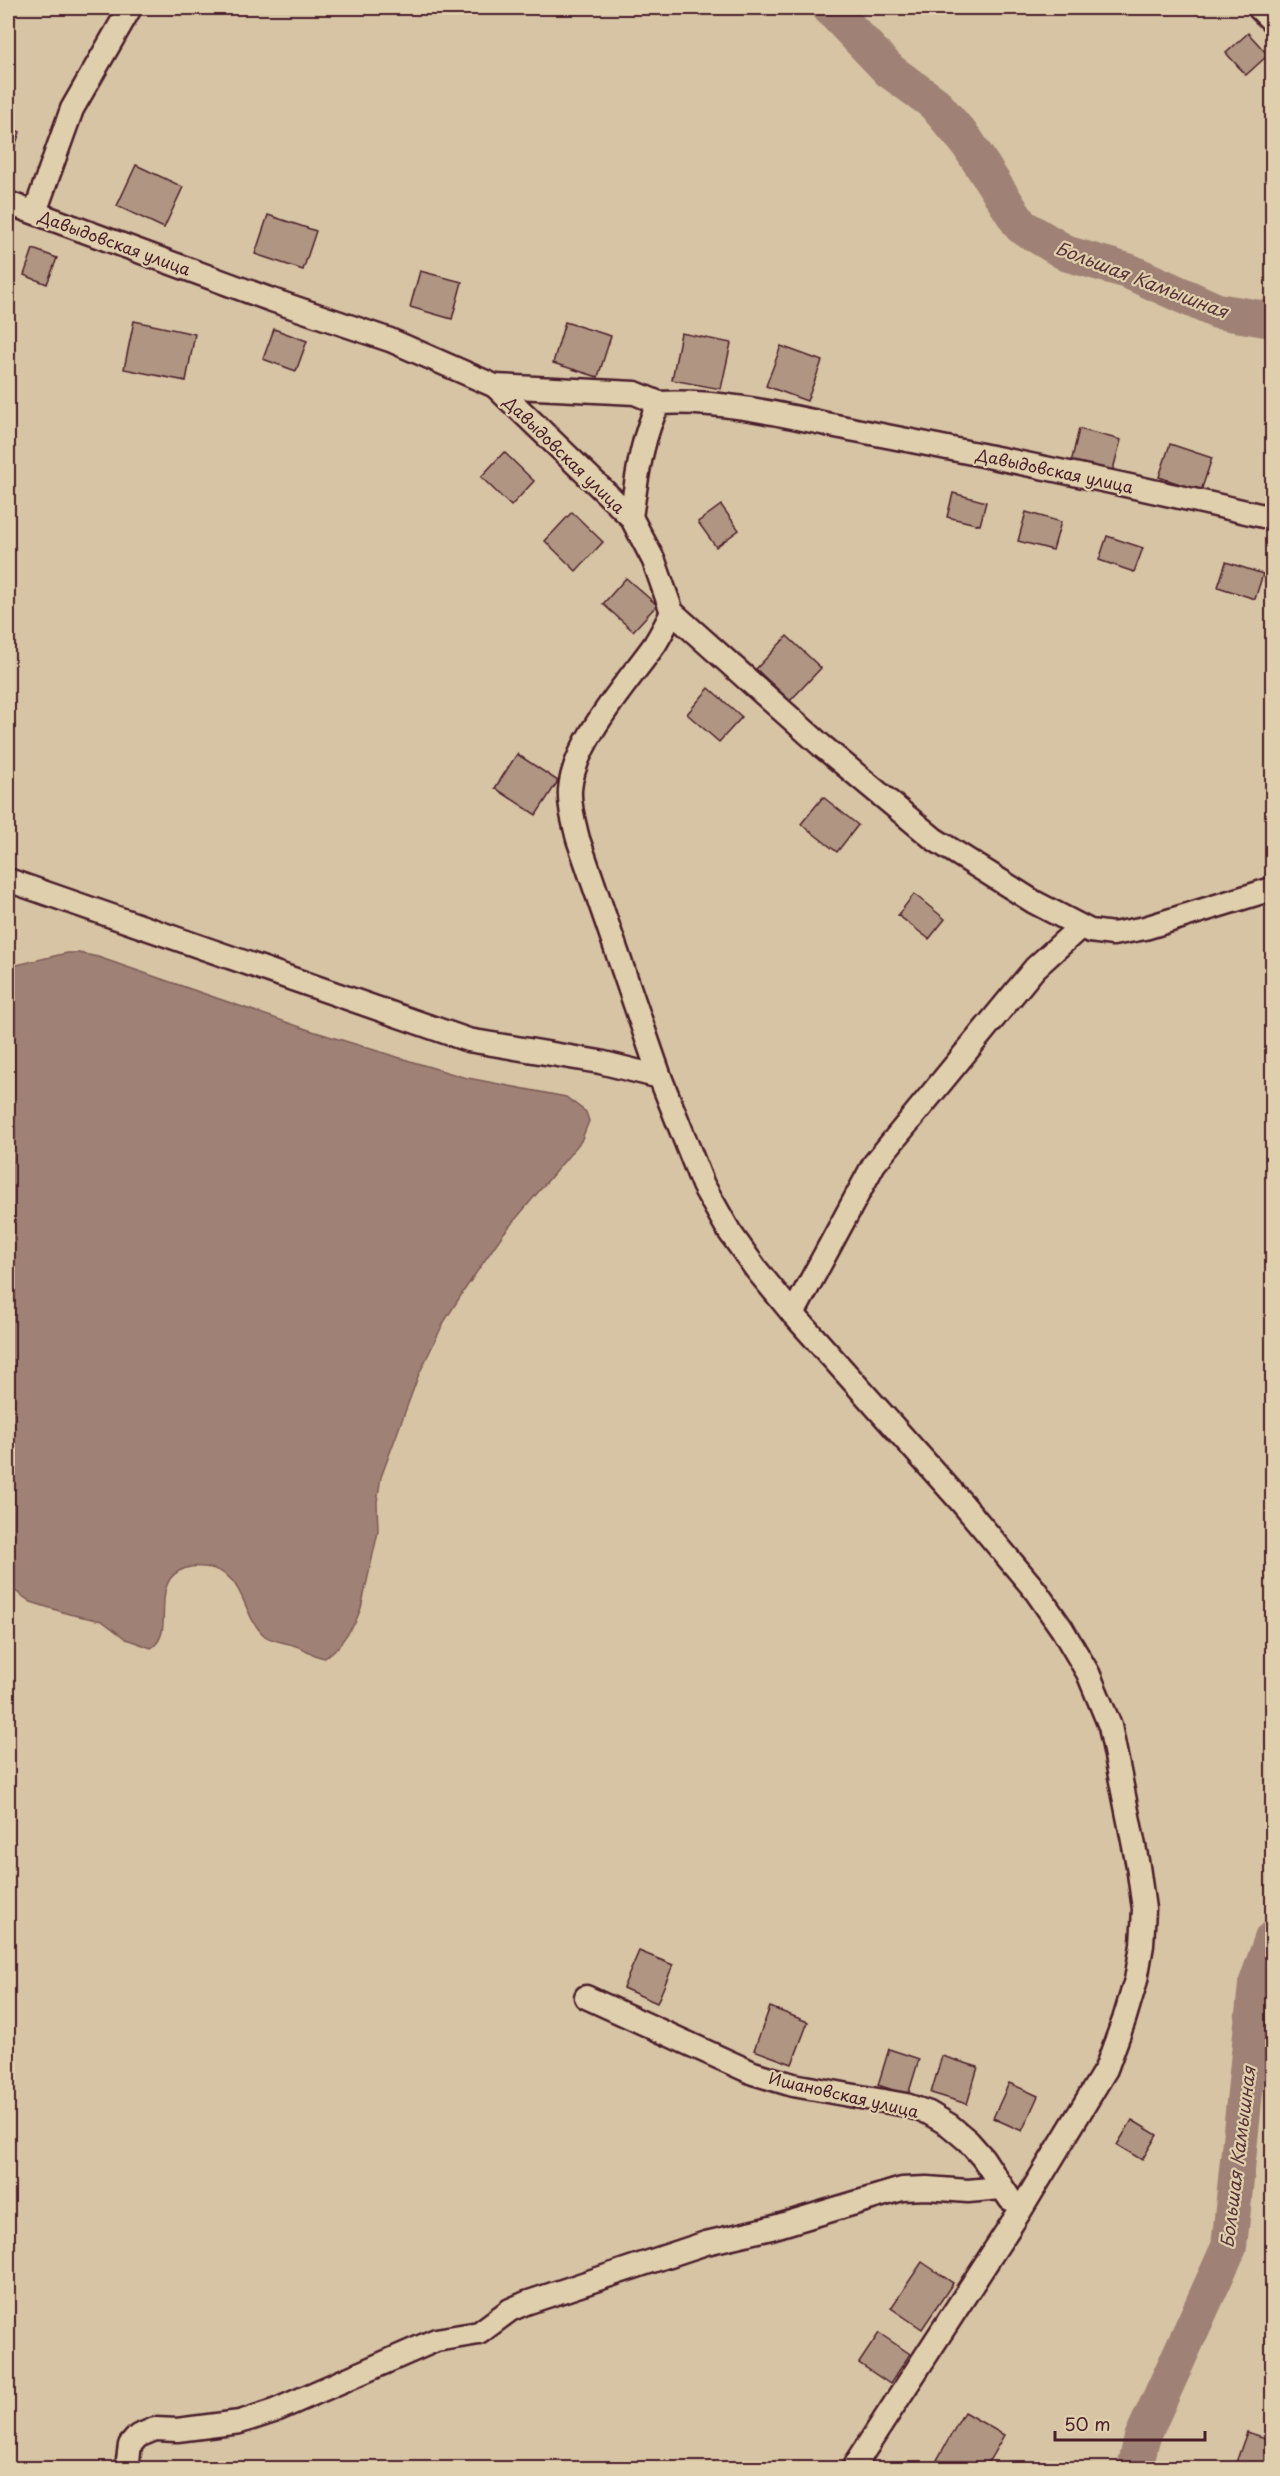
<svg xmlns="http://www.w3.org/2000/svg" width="1280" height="2476" font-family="'Playpen Sans',sans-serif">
	<rect width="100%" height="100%" fill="#d7c4a4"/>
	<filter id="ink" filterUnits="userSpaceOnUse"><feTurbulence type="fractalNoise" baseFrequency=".0167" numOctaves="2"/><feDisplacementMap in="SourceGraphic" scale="12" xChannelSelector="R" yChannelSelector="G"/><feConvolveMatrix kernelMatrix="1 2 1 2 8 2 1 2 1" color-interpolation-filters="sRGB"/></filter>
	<g filter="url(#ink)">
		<path fill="#9f8274" stroke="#7d5a57" stroke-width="1.5" d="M67,953H79L98,957L309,1030L397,1057L463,1077L566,1097L586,1112L589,1121L581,1141L503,1234L465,1289L444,1322L419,1374L381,1477L377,1502L378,1532L361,1608L355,1623L338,1647L325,1658C314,1657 306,1649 296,1646C287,1642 273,1642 265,1636C240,1615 247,1572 205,1567C195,1566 188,1566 179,1571C150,1587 176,1634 151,1648L126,1639L102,1621L69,1614L31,1602L8,1586V967Z"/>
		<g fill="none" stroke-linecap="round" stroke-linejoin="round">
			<g stroke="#9f8274" stroke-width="36">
				<polyline points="830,8 890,71 934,103 967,142 1021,226 1068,254 1128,271 1217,311 1272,320"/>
				<polyline points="1135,2468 1142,2438 1229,2247 1256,1985 1272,1939"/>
			</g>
		</g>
		<g fill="#b09682" stroke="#4a1f2b" stroke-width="1.5">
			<polygon points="1248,33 1268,55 1246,75 1226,53"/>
			<polygon points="8,127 20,132 8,167"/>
			<polygon points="136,165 183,187 164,228 117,206"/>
			<polygon points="268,215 316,231 303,270 255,254"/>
			<polygon points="33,249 57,258 47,284 24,275"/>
			<polygon points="420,271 462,282 452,319 410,307"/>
			<polygon points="134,321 195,334 186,381 124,369"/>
			<polygon points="565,322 611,336 598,377 553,363"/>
			<polygon points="274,329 307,341 296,371 263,359"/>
			<polygon points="681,333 731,343 721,389 672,380"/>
			<polygon points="781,346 822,361 807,401 766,386"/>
			<polygon points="1079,429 1121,440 1112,473 1071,463"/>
			<polygon points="1170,444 1212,458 1201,491 1159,477"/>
			<polygon points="504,452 534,481 511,506 481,477"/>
			<polygon points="953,493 986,502 980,525 947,517"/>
			<polygon points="721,505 739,530 716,547 698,522"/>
			<polygon points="572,512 603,542 576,571 545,541"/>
			<polygon points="1026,512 1061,522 1053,550 1018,541"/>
			<polygon points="1107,536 1143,548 1134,572 1099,560"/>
			<polygon points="1226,562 1263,574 1255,599 1218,587"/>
			<polygon points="626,578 657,605 633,631 603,604"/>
			<polygon points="787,636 821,668 790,701 756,669"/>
			<polygon points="709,688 742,717 719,742 687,714"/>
			<polygon points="517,754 558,781 536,815 495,788"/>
			<polygon points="823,797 858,825 837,852 801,824"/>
			<polygon points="914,894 945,919 929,939 898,915"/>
			<polygon points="639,1951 673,1965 657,2003 623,1988"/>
			<polygon points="770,2007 808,2022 792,2064 754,2050"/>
			<polygon points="889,2049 919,2059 908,2095 878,2085"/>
			<polygon points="942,2056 978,2067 967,2104 931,2093"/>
			<polygon points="1009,2083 1038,2096 1022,2131 993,2118"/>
			<polygon points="1132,2120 1157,2135 1142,2160 1117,2145"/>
			<polygon points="922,2262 953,2283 922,2329 891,2308"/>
			<polygon points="879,2333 910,2354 890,2384 859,2363"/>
			<polygon points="964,2412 1004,2435 985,2468 952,2468 937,2460"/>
			<polygon points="1247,2432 1272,2440 1271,2468 1234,2468"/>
		</g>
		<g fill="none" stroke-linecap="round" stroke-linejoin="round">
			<g stroke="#4a1f2b" stroke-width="27">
				<g id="minor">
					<polyline points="1259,8 1272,21"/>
					<path d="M8,203L269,299L390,340L495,386L631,517C637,478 641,438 659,403C730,399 802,420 871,433C1005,459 1139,487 1272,518"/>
					<polyline points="35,212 72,109 130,8"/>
					<polyline points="495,386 635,393 659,403"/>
					<polyline points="631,517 654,561 672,612 822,746 934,839 1034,902 1090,931 1113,934 1145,928 1272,889"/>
					<polyline points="8,880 468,1040 600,1062 660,1077 703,1185 729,1231 756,1269 793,1314 962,1503 1035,1590 1062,1629 1088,1673 1110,1726 1138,1866 1144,1909 1142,1945 1136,1980 1124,2020 1106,2069 1020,2211 853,2468"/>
					<path d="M660,1077L578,839C574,823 569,806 570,790C573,743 628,682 655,644C661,634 667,623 672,612"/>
					<polyline points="793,1314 874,1164 1035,968 1080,927"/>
					<polyline points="586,1997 753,2073 793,2085 906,2105 929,2113 949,2125 968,2141 983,2158 1010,2199"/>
					<polyline points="127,2468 130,2445 138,2436 155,2429 177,2430 240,2422 274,2411 436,2340 479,2333 510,2310 526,2303 706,2243 771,2228 902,2189 927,2188 968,2191 1001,2188"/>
				</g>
			</g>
			<use href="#minor" stroke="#e0cfac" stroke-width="22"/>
		</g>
	</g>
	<g text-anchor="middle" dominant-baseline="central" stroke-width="4.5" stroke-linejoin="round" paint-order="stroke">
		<g font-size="16" fill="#4a1f2b" stroke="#e0cfac">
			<text transform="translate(115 242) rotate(20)">Давыдовская улица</text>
			<text transform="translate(565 454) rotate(44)">Давыдовская улица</text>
			<text transform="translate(1055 470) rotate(12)">Давыдовская улица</text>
			<text transform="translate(844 2094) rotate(13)">Ишановская улица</text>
		</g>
		<g font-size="18" font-style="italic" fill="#5b333a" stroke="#e0cfac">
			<text transform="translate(1142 279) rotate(21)">Большая Камышная</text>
			<text transform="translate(1237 2157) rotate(-83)">Большая Камышная</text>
		</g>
	</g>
	<rect width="1280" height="2476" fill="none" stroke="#e0cfac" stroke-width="30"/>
	<rect x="15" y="15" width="1250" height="2446" fill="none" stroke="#4a1f2b" stroke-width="2" filter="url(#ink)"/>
	<path d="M1055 2431v9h150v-9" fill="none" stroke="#4a1f2b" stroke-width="3"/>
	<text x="1064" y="2431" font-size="18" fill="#4a1f2b" stroke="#e0cfac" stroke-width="4.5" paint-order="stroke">50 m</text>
</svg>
